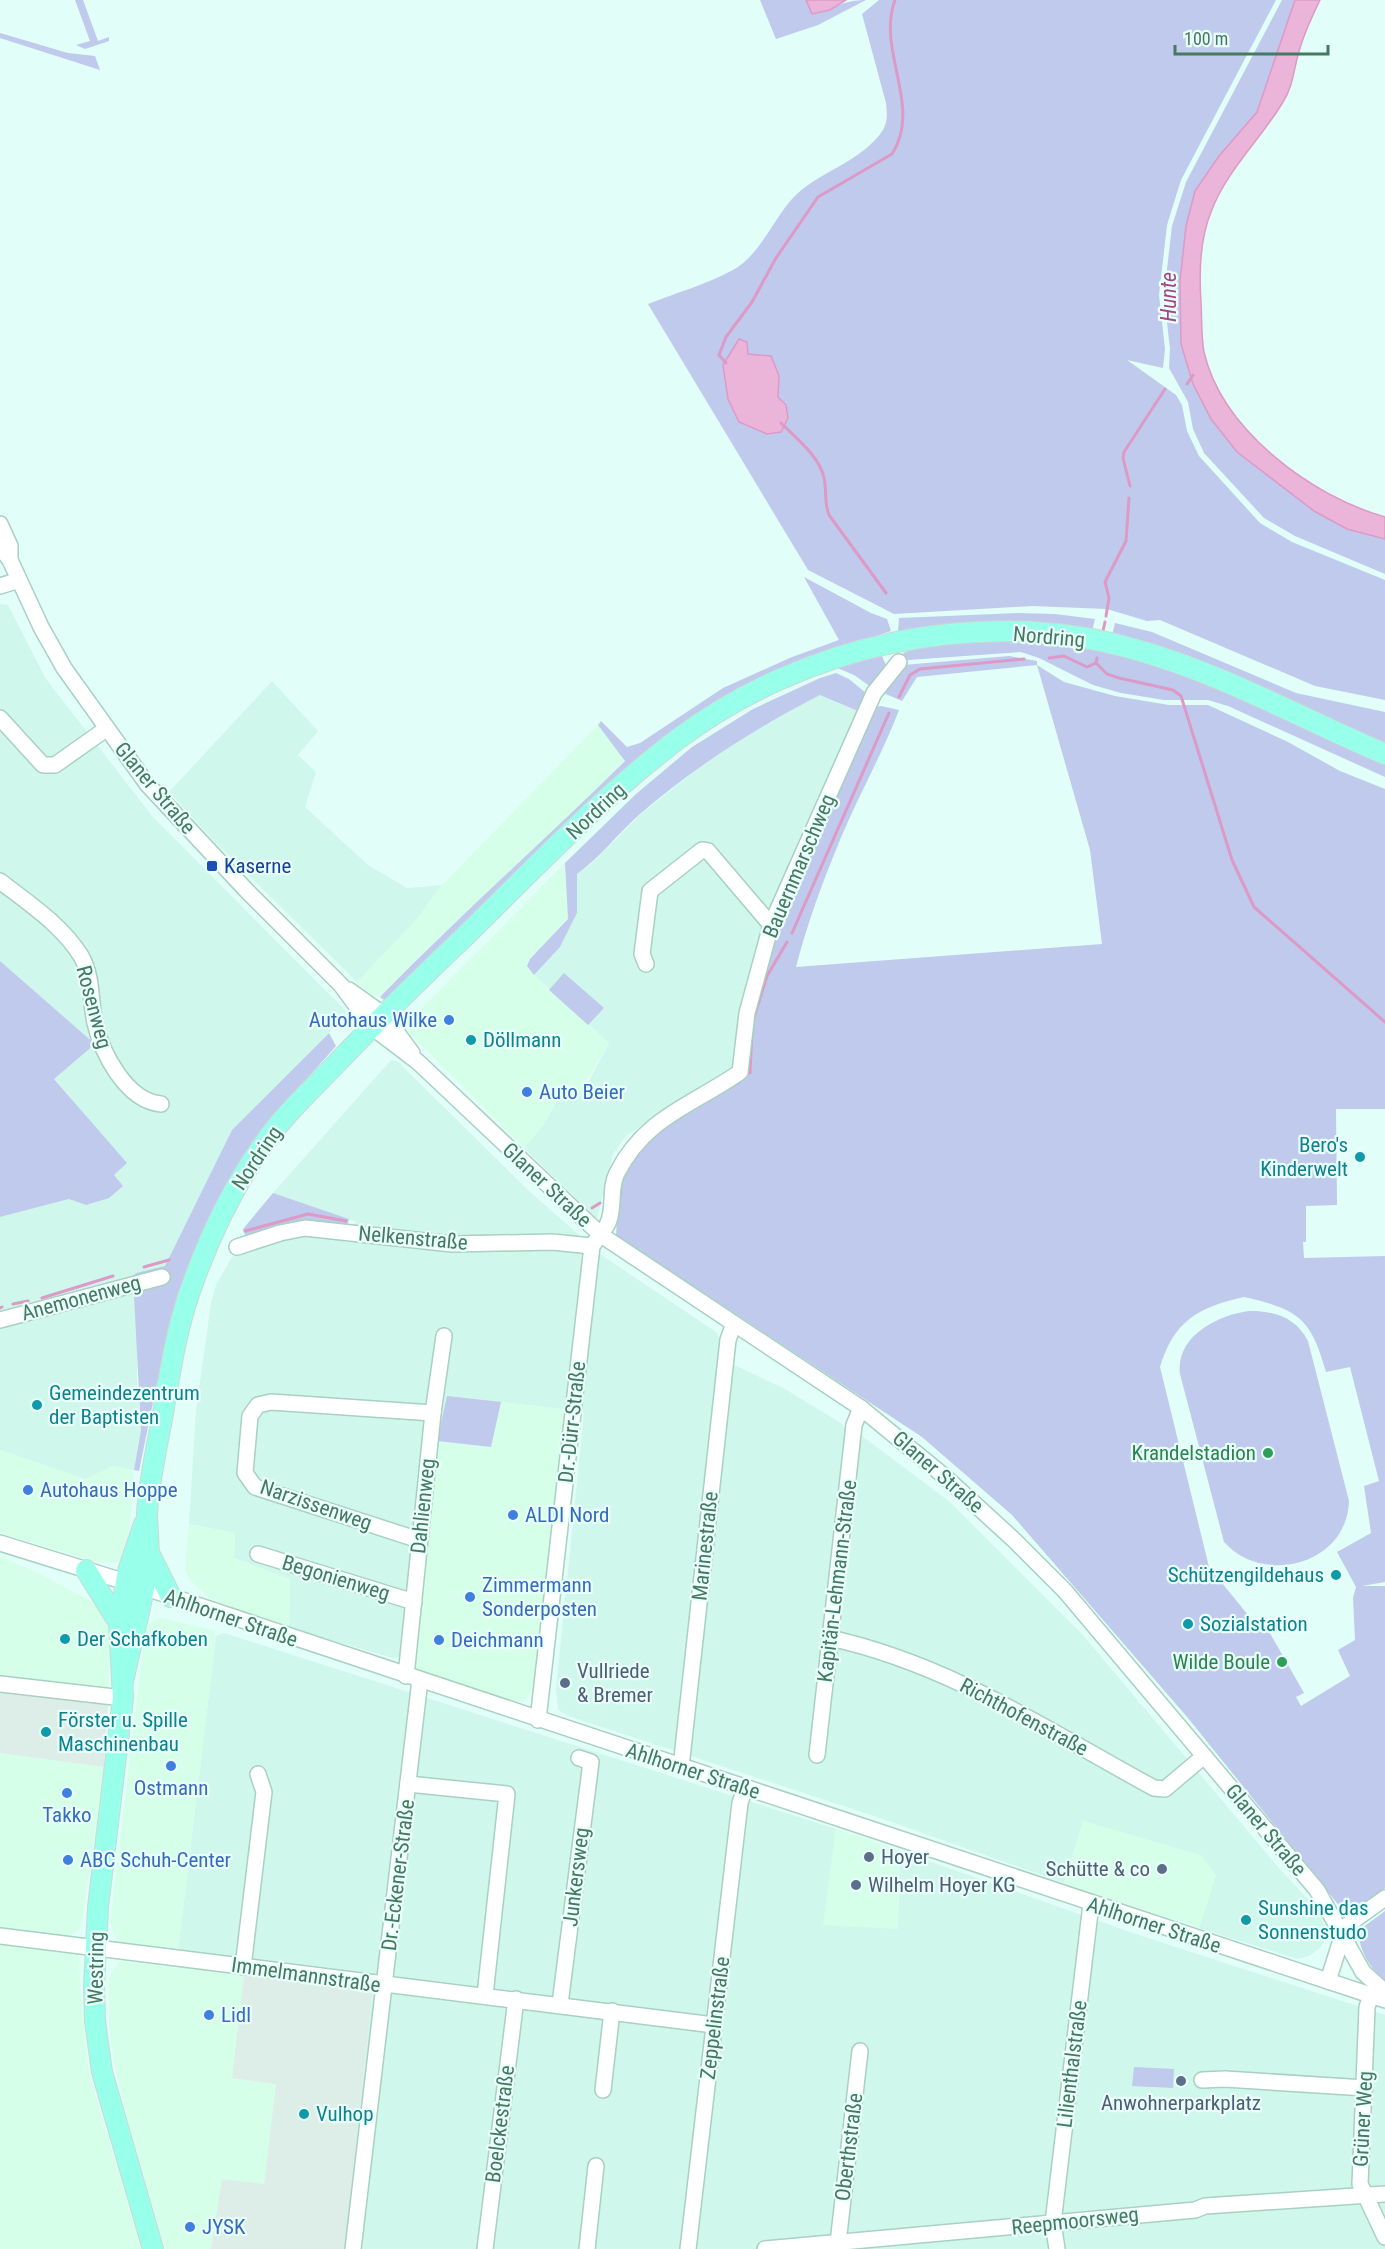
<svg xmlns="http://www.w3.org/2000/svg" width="1385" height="2249" font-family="'Roboto Condensed',sans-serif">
	<rect width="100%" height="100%" fill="#e2fef8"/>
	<g fill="#d0f7ec">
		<polygon points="0,604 8,605 46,679 153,817 348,1013 232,1130 165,1266 137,1273 137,1378 141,1430 134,1470 113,1466 85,1479 0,1450 0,1217 70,1199 86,1205 126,1163 54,1078 94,1043 0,961"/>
		<polygon points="272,681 318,731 298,755 316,772 305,807 368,865 407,888 442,885 416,920 357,982 214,841 169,792"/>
		<polygon points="820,695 858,711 738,1061 720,1081 677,1103 626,1136 613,1154 597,1219 524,1148 544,1124 563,1090 581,1096 609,1043 534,975 560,947 577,913 577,874 590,865 642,813 699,768 765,723"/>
		<polygon points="391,1060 397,1061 529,1191 603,1256 716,1332 732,1364 785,1389 862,1436 950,1502 1082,1634 1278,1867 1315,1907 1327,1929 1325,1940 1319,1949 1309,1956 1298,1959 1199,1928 1216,1875 1083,1821 1064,1883 880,1818 568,1716 558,1710 556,1689 584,1412 502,1402 437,1441 423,1440 401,1657 393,1658 289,1628 290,1579 234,1558 235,1533 189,1524 196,1410 211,1303 216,1285 232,1257 254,1249 268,1239 347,1227 357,1222 273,1193"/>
		<polygon points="224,1633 836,1829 824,1925 898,1928 900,1851 1133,1933 1385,2015 1385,2249 345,2249 372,1994 178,1968 178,1951 216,1636"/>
	</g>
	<g fill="#d5ffe9">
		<polygon points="598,725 625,760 536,849 440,936 380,997 366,991 357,982 416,920 442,885"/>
		<polygon points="565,863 568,919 531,959 527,966 549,990 609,1043 586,1082 581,1096 563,1090 544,1124 524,1148 409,1033 408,1027 418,1012"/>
		<polygon points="501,1402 570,1410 537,1677 528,1697 523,1702 514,1702 419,1671 415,1666 414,1657 437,1441 490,1447"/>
		<polygon points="0,1450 85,1479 113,1466 134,1470 132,1506 126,1551 117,1563 98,1562 0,1533"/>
		<polygon points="189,1524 235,1533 234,1558 290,1579 289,1628 210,1599 189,1579 185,1568"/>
		<polygon points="0,1556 42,1575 94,1603 104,1618 110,1634 108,1706 102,1702 0,1690"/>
		<polygon points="160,1618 213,1630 216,1636 178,1951 125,1945 116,1939 110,1923 145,1633 152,1621"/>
		<polygon points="0,1753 104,1767 82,1923 79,1930 70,1935 58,1936 0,1930"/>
		<polygon points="1083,1821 1201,1855 1216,1875 1199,1928 1064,1883"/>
		<polygon points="836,1829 900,1851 898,1929 823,1925"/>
		<polygon points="0,1942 72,1951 79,1956 81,2002 89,2073 141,2249 0,2249"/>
		<polygon points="119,1961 244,1975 232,2078 276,2083 264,2184 222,2179 211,2249 165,2249 127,2119 114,2063 109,2027 109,1978"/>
	</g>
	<g fill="#ddede8">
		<polygon points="0,1690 102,1702 108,1706 104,1767 0,1753"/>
		<polygon points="244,1975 367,1989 372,1994 345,2249 211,2249 222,2179 264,2184 276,2084 232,2078"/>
	</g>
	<g fill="#bfcaed" fill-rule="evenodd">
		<polygon points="75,0 83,0 98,41 109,37 109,41 85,49 76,45 90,41"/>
		<path d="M760,0H806L812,14C834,9 843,0 866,0L818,25L776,39Z"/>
		<path d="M879,0H1276L1181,180L1167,225L1159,295L1165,349L1163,368L1127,360L1176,395L1182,405L1187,431L1199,456L1260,523L1292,542L1385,580V700L1315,686L1160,620L1147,621L1107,609L1032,606L894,614L808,570L648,304C676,293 707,284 733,270C759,256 773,220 792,199C818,171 861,163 883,130C888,121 887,113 886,103L862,14Z"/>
		<polygon points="1282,0 1295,0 1257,112 1219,156 1195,191 1186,226 1180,281 1193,384 1211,419 1237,452 1347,529 1385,539 1385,574 1295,536 1264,518 1204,453 1193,429 1188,402 1169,368 1170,349 1164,295 1172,226 1186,182"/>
		<polygon points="0,33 68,53 95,56 100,70 0,38"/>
		<path d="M804,577L871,613L887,619L891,631C800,660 716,696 641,755L393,995L384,1000L380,997C459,916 544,841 625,761L598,725L601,721L627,747L640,743L723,688L792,657L839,640Z"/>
		<polygon points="1018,613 1055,614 1095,619 1092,631 983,624 898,631 899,618"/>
		<path d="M1115,623L1152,632L1296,693L1385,712V744C1296,704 1208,657 1112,635Z"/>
		<polygon points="973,640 1079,645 1175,669 1385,762 1385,777 1228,706 1208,700 1164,700 1121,693 1093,685 1039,658 1021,652 908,660 903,653 920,647"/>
		<polygon points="882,656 888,670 871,687 854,675 835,667"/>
		<path d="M1009,656L1037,661V665L1064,682L1115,696L1169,705H1208L1288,742L1340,771L1385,789V1109H1336L1337,1205L1306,1206V1242H1303L1304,1258L1385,1256V1582L1362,1586H1385V1888L1373,1900L1356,1911L1341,1908L1188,1718L1012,1515L922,1437L616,1235L620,1177L653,1131L748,1072L751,1012L775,930L870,708L881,706L899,710C882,755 858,796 840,840C823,881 807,924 796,967L1102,944L1090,850L1037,665L917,677L902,701L881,692L903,665ZM1244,1297C1298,1309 1311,1318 1326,1372L1350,1367L1379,1481L1364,1486L1371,1533L1337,1552L1356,1587L1353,1598L1355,1640L1338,1650L1350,1676L1301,1706L1296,1697L1304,1693L1267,1628L1261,1631L1209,1567L1160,1367C1174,1321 1198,1307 1244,1297Z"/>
		<path d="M836,673L849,679L866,693L858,711L820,695C755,728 695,767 640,814C618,833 600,858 577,874V913L560,947L534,975L527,966L530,959L568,919L565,863L636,794L692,747L753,709L820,678Z"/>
		<polygon points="0,961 95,1044 54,1079 127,1163 114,1175 123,1186 109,1198 86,1205 69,1199 0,1217"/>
		<polygon points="564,973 604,1008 588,1025 549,990"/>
		<polygon points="329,1033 336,1046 264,1127 216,1204 191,1259 168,1329 139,1471 134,1470 141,1430 133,1276 136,1273 165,1266 232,1130"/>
		<polygon points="273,1193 349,1219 347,1227 297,1221 245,1235 243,1229"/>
		<path d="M1249,1311C1275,1311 1295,1317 1308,1341L1349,1501C1347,1565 1263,1586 1224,1542L1180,1374C1175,1337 1217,1315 1249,1311Z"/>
		<polygon points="447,1396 501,1402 491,1447 437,1441"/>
		<path d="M1385,1911V1981C1369,1967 1360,1952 1358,1931Z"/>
		<polygon points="1134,2067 1174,2069 1173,2088 1132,2086"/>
	</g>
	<g fill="#eab5d9" stroke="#dd9ac6" stroke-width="1.5">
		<polygon points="806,0 846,0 830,10 812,14"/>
		<path d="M1295,0H1320C1311,19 1302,38 1297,59C1293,75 1292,88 1283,102C1261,139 1226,171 1211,212C1200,239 1199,273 1201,302C1202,318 1201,336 1204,352C1222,430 1311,496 1385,517V539L1347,529L1314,511L1237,452L1211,419L1193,384L1181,344L1180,281L1186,226L1195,191L1219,156L1257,112Z"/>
		<polygon points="739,339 747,342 748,354 771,356 779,376 778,397 786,405 788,418 781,432 767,434 739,422 728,399 723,365"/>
	</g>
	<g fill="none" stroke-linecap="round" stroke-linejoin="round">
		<g stroke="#dd9ac6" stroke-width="3">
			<path d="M726,363L719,355L726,337L752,302L776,258L818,197L892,154C923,106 876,51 895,0"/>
			<polyline points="1187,384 1193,375"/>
			<path d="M781,423C796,438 820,457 824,478C827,491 824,503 829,515L886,593"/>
			<polyline points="1130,486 1123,458 1124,452 1165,389"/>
			<polyline points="1106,616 1109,598 1105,582 1126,541 1129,498"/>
			<polyline points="1102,635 1105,622"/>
			<polyline points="1049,658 1064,656 1087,667 1096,663"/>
			<polyline points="1097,658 1096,663 1107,674 1119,678 1173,690 1181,696 1232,860 1254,907 1385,1022"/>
			<polyline points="899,697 910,675 920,669 1024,659"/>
			<polyline points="792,933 889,713"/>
			<polyline points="754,1017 767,976 787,942"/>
			<polyline points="750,1073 752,1030"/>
			<polyline points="729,1088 739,1082"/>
			<polyline points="619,1202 621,1183"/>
			<polyline points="592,1208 600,1203"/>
			<polyline points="245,1231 308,1214 346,1221"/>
			<polyline points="144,1267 169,1260"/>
			<polyline points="42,1298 113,1276"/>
			<polyline points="13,1304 28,1301"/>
			<polyline points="0,1308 2,1307"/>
		</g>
		<g stroke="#a8d1c1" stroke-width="18">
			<g id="minor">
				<polyline points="0,524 10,546 10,557"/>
				<polyline points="0,547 10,560 41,627 64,668 147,784 247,891 341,985 372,1027 418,1062 601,1235 861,1408 944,1476 1013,1539 1065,1591 1317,1890 1363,1972 1385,1992"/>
				<polyline points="0,586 19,580"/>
				<polyline points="0,718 43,765 55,765 106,729"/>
				<path d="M0,881C28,903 62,925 81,956C93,977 90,1000 95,1023C102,1054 127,1101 161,1104"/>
				<polyline points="646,964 642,954 650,891 702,850 708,851 771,925"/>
				<polyline points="349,990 384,1015 412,1053"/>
				<polyline points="237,1247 280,1233 305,1228 452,1244 552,1242 592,1246"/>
				<polyline points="0,1320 162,1277"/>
				<polyline points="419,1540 255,1487 245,1473 250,1416 258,1405 271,1402 433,1413"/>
				<polyline points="0,1543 158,1592 1385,2000"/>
				<polyline points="258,1554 414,1602"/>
				<path d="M830,1638C949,1664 1049,1731 1154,1788L1165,1789L1204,1756"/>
				<polyline points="406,1676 433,1413 444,1336"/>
				<polyline points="0,1684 123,1698"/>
				<path d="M538,1720L592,1246C598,1238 604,1231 608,1223C615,1208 609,1188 617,1173C645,1117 693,1105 740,1072L747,1013L771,925L874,693L899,662"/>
				<polyline points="817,1755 854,1425 861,1408"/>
				<polyline points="681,1767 728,1340 733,1326"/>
				<polyline points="408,1784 507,1794 485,1995"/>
				<polyline points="1339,1931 1385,1898"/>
				<polyline points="0,1936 714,2025"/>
				<polyline points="243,1967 264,1792 258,1774"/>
				<polyline points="1328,1981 1342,1937"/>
				<polyline points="1371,1996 1367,2007 1360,2184 1385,2237"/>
				<polyline points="560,2004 591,1762 579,1758"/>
				<polyline points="1202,2080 1225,2079 1365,2088"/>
				<polyline points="603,2090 612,2011"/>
				<polyline points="838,2243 860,2051"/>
				<polyline points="353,2249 420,1680"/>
				<polyline points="485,2249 516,1999"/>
				<polyline points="587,2249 596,2166"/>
				<polyline points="688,2249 740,1803 745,1788"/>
				<polyline points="765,2249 1195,2210 1205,2206 1385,2194"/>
				<polyline points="1057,2249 1053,2223 1091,1904"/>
			</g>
		</g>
		<g stroke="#cbd9d3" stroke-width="22">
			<g id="major">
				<polyline points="144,1524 128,1571 119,1623 123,1698 98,1907 94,1986 95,2021 102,2072 153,2249"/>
				<polyline points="149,1553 171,1597"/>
				<polyline points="86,1570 119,1623"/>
				<path d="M123,1682C131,1642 144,1601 148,1561C150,1545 147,1529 147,1513C149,1482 156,1450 162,1419C170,1372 177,1324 194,1280C211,1233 234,1186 263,1145C283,1116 309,1092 333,1067C375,1023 418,981 462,939C532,871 600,798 678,739C803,645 978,606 1130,648C1220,672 1300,718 1385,754"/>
			</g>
		</g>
		<use href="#minor" stroke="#fff" stroke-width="15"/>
		<use href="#major" stroke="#98ffeb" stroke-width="20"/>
	</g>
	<rect fill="#1a4fb4" stroke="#eafffb" stroke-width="2" x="206" y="860" width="12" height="12" rx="3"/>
	<g fill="#3f7fe0" stroke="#eafffb" stroke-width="2">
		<circle cx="449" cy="1020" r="6"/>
		<circle cx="527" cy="1092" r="6"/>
		<circle cx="28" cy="1490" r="6"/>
		<circle cx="513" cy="1515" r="6"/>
		<circle cx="470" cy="1597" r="6"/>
		<circle cx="439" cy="1640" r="6"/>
		<circle cx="171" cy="1766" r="6"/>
		<circle cx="67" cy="1793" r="6"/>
		<circle cx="68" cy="1860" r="6"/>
		<circle cx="209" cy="2015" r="6"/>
		<circle cx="190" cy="2227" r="6"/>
	</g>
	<g fill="#0f9aa8" stroke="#eafffb" stroke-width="2">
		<circle cx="471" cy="1040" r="6"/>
		<circle cx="1360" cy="1157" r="6"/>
		<circle cx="37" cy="1405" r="6"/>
		<circle cx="1336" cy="1575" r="6"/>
		<circle cx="1188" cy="1624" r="6"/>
		<circle cx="65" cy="1639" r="6"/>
		<circle cx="46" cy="1732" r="6"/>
		<circle cx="1246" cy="1920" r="6"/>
		<circle cx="304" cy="2114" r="6"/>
	</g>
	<g fill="#2e9e5b" stroke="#eafffb" stroke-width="2">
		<circle cx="1268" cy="1453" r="6"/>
		<circle cx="1282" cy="1662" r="6"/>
	</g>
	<g fill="#5c6f8a" stroke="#eafffb" stroke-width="2">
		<circle cx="565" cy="1683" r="6"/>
		<circle cx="869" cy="1857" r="6"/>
		<circle cx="1162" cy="1869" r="6"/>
		<circle cx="856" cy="1885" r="6"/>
		<circle cx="1181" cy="2081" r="6"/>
	</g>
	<g text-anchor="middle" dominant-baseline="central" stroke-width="4.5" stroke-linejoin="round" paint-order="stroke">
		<g font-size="21" fill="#467961" stroke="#eafffb">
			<text transform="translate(1049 637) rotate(5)">Nordring</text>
			<text transform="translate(155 788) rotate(50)">Glaner Straße</text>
			<text transform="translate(596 811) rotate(-43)">Nordring</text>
			<text transform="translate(799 866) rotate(-67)">Bauernmarschweg</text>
			<text transform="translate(94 1007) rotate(75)">Rosenweg</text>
			<text transform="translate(257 1158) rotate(-56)">Nordring</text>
			<text transform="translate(547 1185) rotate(43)">Glaner Straße</text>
			<text transform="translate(413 1238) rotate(5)">Nelkenstraße</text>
			<text transform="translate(81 1298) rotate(-15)">Anemonenweg</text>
			<text transform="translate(572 1422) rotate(-84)">Dr.-Dürr-Straße</text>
			<text transform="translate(938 1472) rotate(41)">Glaner Straße</text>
			<text transform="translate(316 1505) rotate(19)">Narzissenweg</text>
			<text transform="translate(423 1506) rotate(-84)">Dahlienweg</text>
			<text transform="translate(705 1546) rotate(-84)">Marinestraße</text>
			<text transform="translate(336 1578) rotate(17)">Begonienweg</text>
			<text transform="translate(837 1581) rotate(-83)">Kapitän-Lehmann-Straße</text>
			<text transform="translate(231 1618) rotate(19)">Ahlhorner Straße</text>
			<text transform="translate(1024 1717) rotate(28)">Richthofenstraße</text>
			<text transform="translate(693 1771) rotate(18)">Ahlhorner Straße</text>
			<text transform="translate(1266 1830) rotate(50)">Glaner Straße</text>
			<text transform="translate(398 1875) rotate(-83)">Dr.-Eckener-Straße</text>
			<text transform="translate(576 1877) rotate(-83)">Junkersweg</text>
			<text transform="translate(1154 1925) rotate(18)">Ahlhorner Straße</text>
			<text transform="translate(96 1968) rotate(-89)">Westring</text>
			<text transform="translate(306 1975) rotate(8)">Immelmannstraße</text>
			<text transform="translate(715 2018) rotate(-83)">Zeppelinstraße</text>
			<text transform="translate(1072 2064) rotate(-83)">Lilienthalstraße</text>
			<text transform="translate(1363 2119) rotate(-87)">Grüner Weg</text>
			<text transform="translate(500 2124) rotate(-83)">Boelckestraße</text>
			<text transform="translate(849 2147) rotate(-83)">Oberthstraße</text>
			<text transform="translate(1075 2221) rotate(-6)">Reepmoorsweg</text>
		</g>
		<g font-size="21" fill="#164399" stroke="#eafffb" text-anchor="start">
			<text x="224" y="866">Kaserne</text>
		</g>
		<g font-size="21" fill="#366cbe" stroke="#eafffb" text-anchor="start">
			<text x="437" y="1020" text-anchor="end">Autohaus Wilke</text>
			<text x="539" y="1092">Auto Beier</text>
			<text x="40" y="1490">Autohaus Hoppe</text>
			<text x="525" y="1515">ALDI Nord</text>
			<text x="482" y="1585">Zimmermann<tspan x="482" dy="24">Sonderposten</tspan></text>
			<text x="451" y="1640">Deichmann</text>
			<text x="171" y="1788" text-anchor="middle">Ostmann</text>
			<text x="67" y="1815" text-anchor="middle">Takko</text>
			<text x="80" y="1860">ABC Schuh-Center</text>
			<text x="221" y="2015">Lidl</text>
			<text x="202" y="2227">JYSK</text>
		</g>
		<g font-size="21" fill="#0d838f" stroke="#eafffb" text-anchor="start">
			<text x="483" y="1040">Döllmann</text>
			<text x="1348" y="1145" text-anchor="end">Bero's<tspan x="1348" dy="24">Kinderwelt</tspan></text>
			<text x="49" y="1393">Gemeindezentrum<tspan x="49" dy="24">der Baptisten</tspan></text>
			<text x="1324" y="1575" text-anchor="end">Schützengildehaus</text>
			<text x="1200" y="1624">Sozialstation</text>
			<text x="77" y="1639">Der Schafkoben</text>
			<text x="58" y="1720">Förster u. Spille<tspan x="58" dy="24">Maschinenbau</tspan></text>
			<text x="1258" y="1908">Sunshine das<tspan x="1258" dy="24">Sonnenstudo</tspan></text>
			<text x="316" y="2114">Vulhop</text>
		</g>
		<g font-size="21" fill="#27864d" stroke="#eafffb" text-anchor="end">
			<text x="1256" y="1453">Krandelstadion</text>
			<text x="1270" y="1662">Wilde Boule</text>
		</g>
		<g font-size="21" fill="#4e5e75" stroke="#eafffb" text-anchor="start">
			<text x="577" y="1671">Vullriede<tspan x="577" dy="24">&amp; Bremer</tspan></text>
			<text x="881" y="1857">Hoyer</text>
			<text x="1150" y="1869" text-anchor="end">Schütte &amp; co</text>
			<text x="868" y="1885">Wilhelm Hoyer KG</text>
			<text x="1181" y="2103" text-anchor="middle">Anwohnerparkplatz</text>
		</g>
		<g font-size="22" font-style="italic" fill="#a44584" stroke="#eafffb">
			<text transform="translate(1168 297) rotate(-90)">Hunte</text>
		</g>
	</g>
	<path d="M1175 45v9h153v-9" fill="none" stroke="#467961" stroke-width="3"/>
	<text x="1184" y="45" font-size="18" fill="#467961" stroke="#eafffb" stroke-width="4.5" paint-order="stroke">100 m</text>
</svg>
